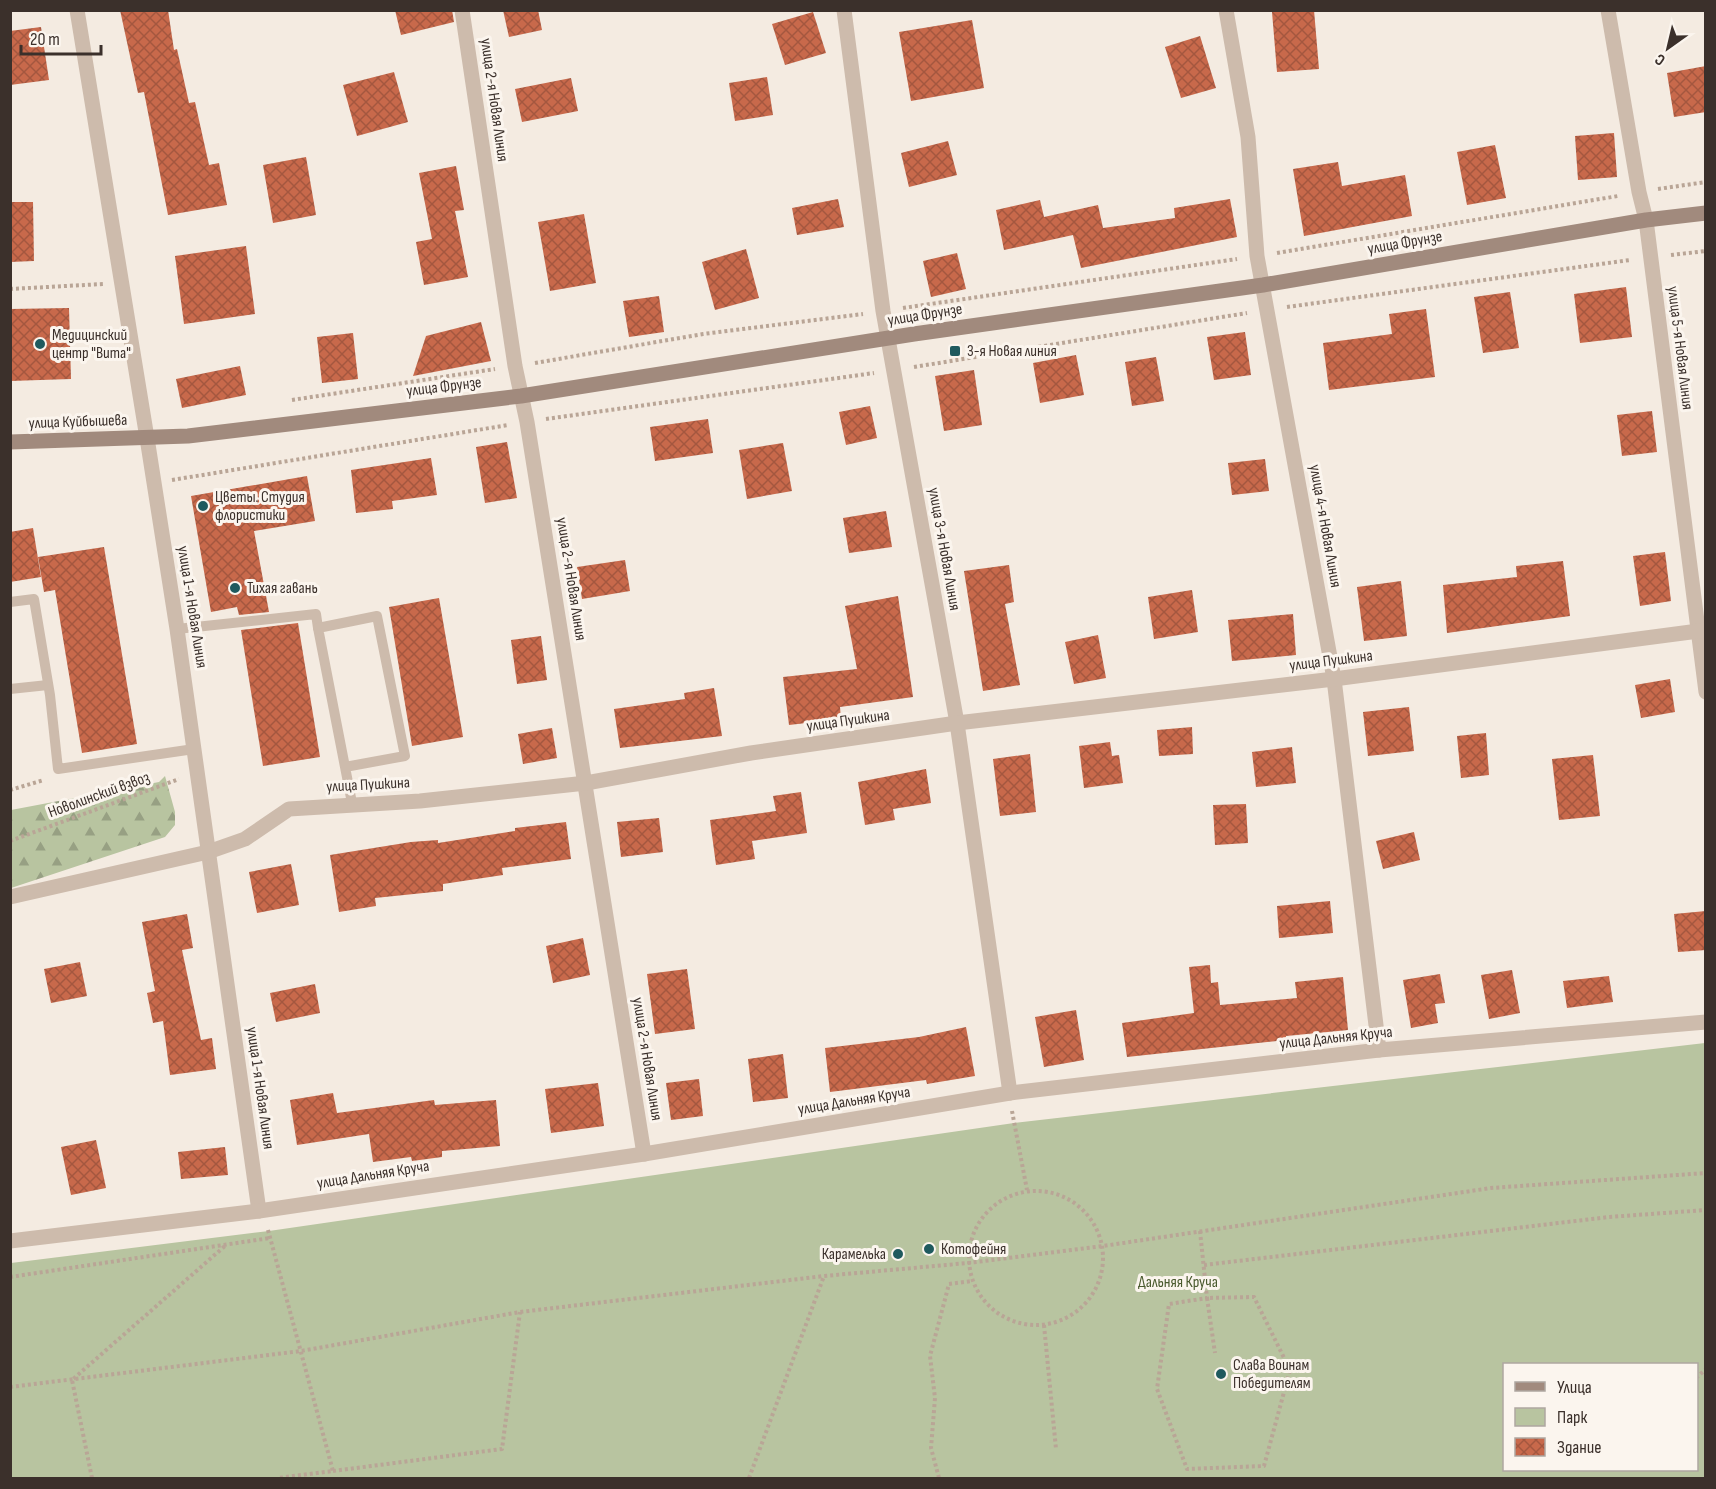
<svg xmlns="http://www.w3.org/2000/svg" width="1716" height="1489" font-family="'Sofia Sans Condensed',sans-serif">
	<defs>
		<pattern id="forest-firs" width="22" height="20" patternUnits="userSpaceOnUse" patternTransform="scale(1.5)"><rect width="22" height="20" fill="#b8c4a0"/><path d="M5 1l3.5 6h-7zM16 11l3.5 6h-7z" fill="#97a083"/></pattern>
		<pattern id="building-cross-hatch" width="8" height="8" patternUnits="userSpaceOnUse" patternTransform="scale(1.5)"><rect width="8" height="8" fill="#c8694b"/><path d="M0 0l8 8M0 8l8-8" fill="none" stroke="#a4573f"/></pattern>
	</defs>
	<rect width="100%" height="100%" fill="#f4ebe1"/>
	<path fill="#b8c4a0" fill-rule="evenodd" d="M1705,1043V1478H11V1263L269,1231L1014,1123ZM1504,1364H1696V1470H1504Z"/>
	<polygon fill="url(#forest-firs)" points="165,776 175,812 175,825 165,837 11,888 11,810 159,782"/>
	<g fill="url(#building-cross-hatch)">
		<polygon points="120,10 168,10 174,50 177,49 189,103 195,102 209,165 219,163 227,205 168,215 144,92 138,93"/>
		<polygon points="395,10 452,10 454,22 401,35"/>
		<polygon points="503,10 538,10 542,30 509,37"/>
		<polygon points="1314,10 1319,69 1277,72 1272,12"/>
		<polygon points="813,12 826,53 785,65 772,24"/>
		<polygon points="972,20 984,88 911,101 899,32"/>
		<polygon points="41,27 49,80 10,85 10,31"/>
		<polygon points="1200,36 1216,88 1181,98 1165,47"/>
		<polygon points="1706,66 1706,112 1674,117 1667,73"/>
		<polygon points="394,72 408,122 357,136 343,85"/>
		<polygon points="767,77 773,115 735,121 729,83"/>
		<polygon points="571,78 578,111 522,122 515,89"/>
		<polygon points="1614,133 1617,177 1578,180 1575,136"/>
		<polygon points="948,141 957,175 909,187 901,153"/>
		<polygon points="1495,145 1506,198 1467,205 1457,152"/>
		<polygon points="306,157 316,215 273,223 263,165"/>
		<polygon points="1338,162 1342,186 1405,175 1412,216 1304,236 1293,169"/>
		<polygon points="456,166 464,210 455,211 468,277 424,285 416,242 432,239 419,173"/>
		<polygon points="838,199 844,227 797,235 792,208"/>
		<polygon points="1230,199 1237,237 1081,268 1073,235 1004,250 996,210 1040,200 1044,217 1098,205 1103,228 1175,218 1174,208"/>
		<polygon points="10,202 33,202 34,261 10,262"/>
		<polygon points="584,214 596,283 550,291 538,222"/>
		<polygon points="246,246 255,314 184,324 175,256"/>
		<polygon points="746,249 759,298 715,310 702,262"/>
		<polygon points="957,253 966,289 931,297 923,261"/>
		<polygon points="1626,287 1632,337 1580,343 1574,294"/>
		<polygon points="1510,292 1519,348 1483,353 1474,297"/>
		<polygon points="659,296 664,332 629,337 623,301"/>
		<polygon points="69,308 71,379 10,381 10,309"/>
		<polygon points="1426,309 1435,377 1329,390 1323,343 1392,334 1389,314"/>
		<polygon points="481,322 491,361 413,376 426,336"/>
		<polygon points="1245,332 1251,375 1214,380 1207,337"/>
		<polygon points="353,333 358,379 322,383 317,337"/>
		<polygon points="1076,355 1084,395 1040,403 1033,363"/>
		<polygon points="1156,357 1164,401 1132,406 1125,362"/>
		<polygon points="240,366 246,395 182,408 176,379"/>
		<polygon points="974,370 982,425 944,431 935,376"/>
		<polygon points="870,406 877,438 846,445 839,412"/>
		<polygon points="1652,411 1657,452 1622,456 1617,415"/>
		<polygon points="708,419 713,453 655,461 650,427"/>
		<polygon points="507,442 517,498 485,503 476,447"/>
		<polygon points="783,443 792,491 747,499 739,450"/>
		<polygon points="431,458 437,495 392,501 393,509 356,513 351,470"/>
		<polygon points="1265,459 1269,491 1232,495 1228,463"/>
		<polygon points="307,476 315,521 254,531 269,612 239,615 237,607 211,612 191,496"/>
		<polygon points="886,511 892,547 849,553 843,518"/>
		<polygon points="33,528 41,577 10,582 10,532"/>
		<polygon points="104,547 137,744 82,753 55,590 44,592 38,557"/>
		<polygon points="1665,552 1671,601 1640,606 1633,556"/>
		<polygon points="625,560 630,591 582,599 577,567"/>
		<polygon points="1563,561 1570,616 1447,633 1443,585 1517,577 1516,566"/>
		<polygon points="1009,565 1014,602 1005,604 1020,685 983,691 964,571"/>
		<polygon points="1401,581 1407,636 1364,641 1357,587"/>
		<polygon points="1192,590 1198,632 1154,639 1148,597"/>
		<polygon points="898,596 913,697 840,707 841,719 789,725 783,677 857,669 845,606"/>
		<polygon points="439,598 463,737 412,746 389,607"/>
		<polygon points="1293,614 1296,655 1232,661 1228,620"/>
		<polygon points="298,623 320,757 263,766 241,630"/>
		<polygon points="1098,635 1106,678 1074,684 1065,642"/>
		<polygon points="541,636 547,680 517,684 511,640"/>
		<polygon points="1670,679 1675,712 1641,718 1635,685"/>
		<polygon points="714,688 722,736 620,748 614,709 685,699 684,693"/>
		<polygon points="1409,707 1414,751 1368,756 1363,712"/>
		<polygon points="1192,727 1193,754 1159,756 1157,730"/>
		<polygon points="552,728 557,758 523,764 518,734"/>
		<polygon points="1486,733 1489,775 1461,778 1457,736"/>
		<polygon points="1110,742 1112,756 1119,755 1123,783 1084,788 1079,746"/>
		<polygon points="1292,747 1296,783 1256,787 1252,752"/>
		<polygon points="1030,754 1036,812 1000,816 993,759"/>
		<polygon points="1593,755 1600,816 1559,820 1552,759"/>
		<polygon points="926,769 931,803 893,809 895,820 865,825 858,782"/>
		<polygon points="801,792 807,833 752,841 755,859 716,865 710,820 776,811 773,796"/>
		<polygon points="1246,804 1248,843 1215,845 1213,805"/>
		<polygon points="659,818 663,852 621,857 617,822"/>
		<polygon points="566,822 571,859 502,868 503,875 443,884 443,891 375,898 376,906 339,912 330,855 411,842 438,840 438,843 515,831 515,828"/>
		<polygon points="1414,832 1420,860 1383,869 1376,841"/>
		<polygon points="291,864 299,905 257,913 249,872"/>
		<polygon points="1330,901 1333,933 1279,938 1277,906"/>
		<polygon points="1706,911 1706,950 1678,952 1674,914"/>
		<polygon points="187,914 193,948 182,950 201,1040 212,1038 216,1069 170,1075 163,1021 153,1023 147,993 155,991 142,922"/>
		<polygon points="583,938 590,975 553,983 546,946"/>
		<polygon points="80,962 87,996 51,1003 44,969"/>
		<polygon points="1210,965 1211,983 1218,982 1220,1005 1297,998 1295,982 1343,977 1348,1030 1286,1036 1286,1040 1127,1057 1122,1023 1194,1013 1189,967"/>
		<polygon points="687,969 695,1029 655,1034 647,974"/>
		<polygon points="1512,970 1520,1013 1489,1019 1481,975"/>
		<polygon points="1440,974 1445,1003 1435,1004 1438,1023 1411,1028 1403,980"/>
		<polygon points="1609,976 1613,1002 1567,1008 1563,981"/>
		<polygon points="315,984 320,1013 276,1022 270,993"/>
		<polygon points="1076,1010 1084,1060 1044,1067 1035,1017"/>
		<polygon points="966,1027 975,1076 927,1084 926,1080 830,1092 825,1048 919,1037"/>
		<polygon points="783,1054 788,1098 753,1102 748,1059"/>
		<polygon points="699,1079 703,1116 671,1120 666,1083"/>
		<polygon points="598,1083 604,1126 551,1133 545,1089"/>
		<polygon points="333,1093 337,1113 434,1100 435,1105 496,1100 500,1146 442,1151 442,1157 412,1161 411,1157 373,1162 369,1134 297,1145 290,1100"/>
		<polygon points="96,1140 106,1188 71,1195 61,1147"/>
		<polygon points="225,1147 228,1175 181,1179 178,1152"/>
	</g>
	<g fill="none" stroke-linecap="round" stroke-linejoin="round">
		<g stroke="#b9a596" stroke-width="4" stroke-dasharray="3 3" stroke-linecap="butt">
			<polyline points="1658,189 1706,182"/>
			<polyline points="1277,253 1618,196"/>
			<polyline points="1671,255 1706,251"/>
			<polyline points="10,289 103,284"/>
			<polyline points="1287,307 1630,260"/>
			<polyline points="903,308 1237,259"/>
			<polyline points="535,363 703,334 863,314"/>
			<polyline points="914,367 1247,313"/>
			<polyline points="292,400 495,369"/>
			<polyline points="546,419 874,373"/>
			<polyline points="172,480 508,425"/>
			<polyline points="10,790 44,780"/>
			<polyline points="10,841 179,779"/>
			<polyline points="1012,1111 1027,1190"/>
			<circle cx="1036" cy="1258" r="67"/>
			<polyline points="268,1230 333,1471 278,1478"/>
			<polyline points="1200,1231 1207,1298 1169,1304 1157,1389 1187,1469 1264,1466 1290,1370 1254,1297 1207,1298 1215,1353"/>
			<polyline points="1204,1265 1609,1217 1706,1210"/>
			<polyline points="10,1277 270,1238"/>
			<polyline points="1044,1325 1056,1449"/>
			<polyline points="1696,1378 1706,1369"/>
			<polyline points="10,1387 301,1351 520,1312 824,1276 968,1263 1103,1246 1491,1188 1706,1173"/>
			<polyline points="333,1471 502,1449 520,1312"/>
			<polyline points="92,1478 72,1380 226,1245"/>
			<polyline points="749,1478 824,1276"/>
			<polyline points="939,1478 931,1448 935,1398 930,1356 949,1284 972,1281"/>
		</g>
		<g stroke="#cdbbac" stroke-width="10">
			<polyline points="10,602 34,599 50,695 58,769 194,749"/>
			<polyline points="177,629 316,614 318,628"/>
			<polyline points="10,689 48,685"/>
			<polyline points="345,767 405,756 377,616 318,628 352,803"/>
		</g>
		<g stroke="#cdbbac" stroke-width="15">
			<polyline points="462,10 515,366 527,422 644,1154"/>
			<polyline points="844,10 883,311 957,723 1010,1093"/>
			<polyline points="1226,10 1248,137 1257,256 1334,679 1379,1050"/>
			<polyline points="1608,10 1639,192 1646,220 1706,692"/>
			<polyline points="147,438 177,629 259,1211"/>
			<polyline points="10,897 208,852 245,839 289,809 420,801 586,783 751,753 957,723 1334,679 1706,630"/>
			<polyline points="10,1241 259,1211 644,1154 1010,1093 1379,1050 1706,1022"/>
		</g>
		<polyline stroke="#cdbbac" stroke-width="15" points="77,10 147,438"/>
		<polyline stroke="#a18a7d" stroke-width="15" points="10,442 188,436 521,396 914,334 1263,285 1646,220 1706,213"/>
	</g>
	<g fill="#1f5a5e" stroke="#fbf5ee" stroke-width="2">
		<circle cx="40" cy="344" r="6"/>
		<rect x="949" y="345" width="12" height="12" rx="3"/>
		<circle cx="203" cy="506" r="6"/>
		<circle cx="235" cy="588" r="6"/>
		<circle cx="929" cy="1249" r="6"/>
		<circle cx="898" cy="1254" r="6"/>
		<circle cx="1221" cy="1374" r="6"/>
	</g>
	<g text-anchor="middle" dominant-baseline="central" stroke-width="6" stroke-linejoin="round" paint-order="stroke">
		<g font-size="16" fill="#3b302b" stroke="#fbf5ee">
			<text transform="translate(494 100) rotate(82)">улица 2-я Новая Линия</text>
			<text transform="translate(1405 243) rotate(-10)">улица Фрунзе</text>
			<text transform="translate(925 315) rotate(-9)">улица Фрунзе</text>
			<text transform="translate(1680 348) rotate(83)">улица 5-я Новая Линия</text>
			<text transform="translate(444 387) rotate(-7)">улица Фрунзе</text>
			<text transform="translate(78 422) rotate(-2)">улица Куйбышева</text>
			<text transform="translate(1325 526) rotate(80)">улица 4-я Новая Линия</text>
			<text transform="translate(944 549) rotate(80)">улица 3-я Новая Линия</text>
			<text transform="translate(571 579) rotate(81)">улица 2-я Новая Линия</text>
			<text transform="translate(192 607) rotate(81)">улица 1-я Новая Линия</text>
			<text transform="translate(1331 661) rotate(-7)">улица Пушкина</text>
			<text transform="translate(848 721) rotate(-8)">улица Пушкина</text>
			<text transform="translate(368 785) rotate(-3)">улица Пушкина</text>
			<text transform="translate(99 795) rotate(-20)">Новолинский взвоз</text>
			<text transform="translate(1336 1038) rotate(-6)">улица Дальняя Круча</text>
			<text transform="translate(647 1059) rotate(81)">улица 2-я Новая Линия</text>
			<text transform="translate(260 1088) rotate(82)">улица 1-я Новая Линия</text>
			<text transform="translate(854 1101) rotate(-9)">улица Дальняя Круча</text>
			<text transform="translate(373 1175) rotate(-9)">улица Дальняя Круча</text>
		</g>
		<g font-size="16" fill="#3b302b" stroke="#fbf5ee" text-anchor="start">
			<text x="52" y="335">Медицинский<tspan x="52" dy="18">центр "Вита"</tspan></text>
			<text x="967" y="351">3-я Новая линия</text>
			<text x="215" y="497">Цветы. Студия<tspan x="215" dy="18">флористики</tspan></text>
			<text x="247" y="588">Тихая гавань</text>
			<text x="941" y="1249">Котофейня</text>
			<text x="886" y="1254" text-anchor="end">Карамелька</text>
			<text x="1233" y="1365">Слава Воинам<tspan x="1233" dy="18">Победителям</tspan></text>
		</g>
		<g font-size="16" fill="#4a5a2e" stroke="#fbf5ee">
			<text x="1178" y="1282">Дальняя Круча</text>
		</g>
	</g>
	<rect width="1716" height="1489" fill="none" stroke="#3b302b" stroke-width="24"/>
	<rect x="1503" y="1363" width="195" height="108" fill="#fbf5ee" stroke="#aea6a0" stroke-width="1.5"/>
	<rect x="1515" y="1382" width="30" height="9" fill="#a18a7d" stroke="#aea6a0" stroke-width="1.5"/>
	<text x="1557" y="1393" font-size="18" fill="#3b302b">Улица</text>
	<rect x="1515" y="1408" width="30" height="18" fill="#b8c4a0" stroke="#aea6a0" stroke-width="1.5"/>
	<text x="1557" y="1423" font-size="18" fill="#3b302b">Парк</text>
	<rect x="1515" y="1438" width="30" height="18" fill="url(#building-cross-hatch)" stroke="#aea6a0" stroke-width="1.5"/>
	<text x="1557" y="1453" font-size="18" fill="#3b302b">Здание</text>
	<g transform="translate(1668 48) rotate(214)" stroke="#fbf5ee" stroke-width="4.5" paint-order="stroke">
	<path d="M0-4.5L10 22L0 15L-10 22Z" fill="#3b302b"/>
	<text y="-9" font-size="16" font-weight="bold" text-anchor="middle" fill="#3b302b">С</text>
	</g>
	<path d="M21 45v9h80v-9" fill="none" stroke="#3b302b" stroke-width="3"/>
	<text x="30" y="45" font-size="18" fill="#3b302b" stroke="#fbf5ee" stroke-width="4.5" paint-order="stroke">20 m</text>
</svg>
